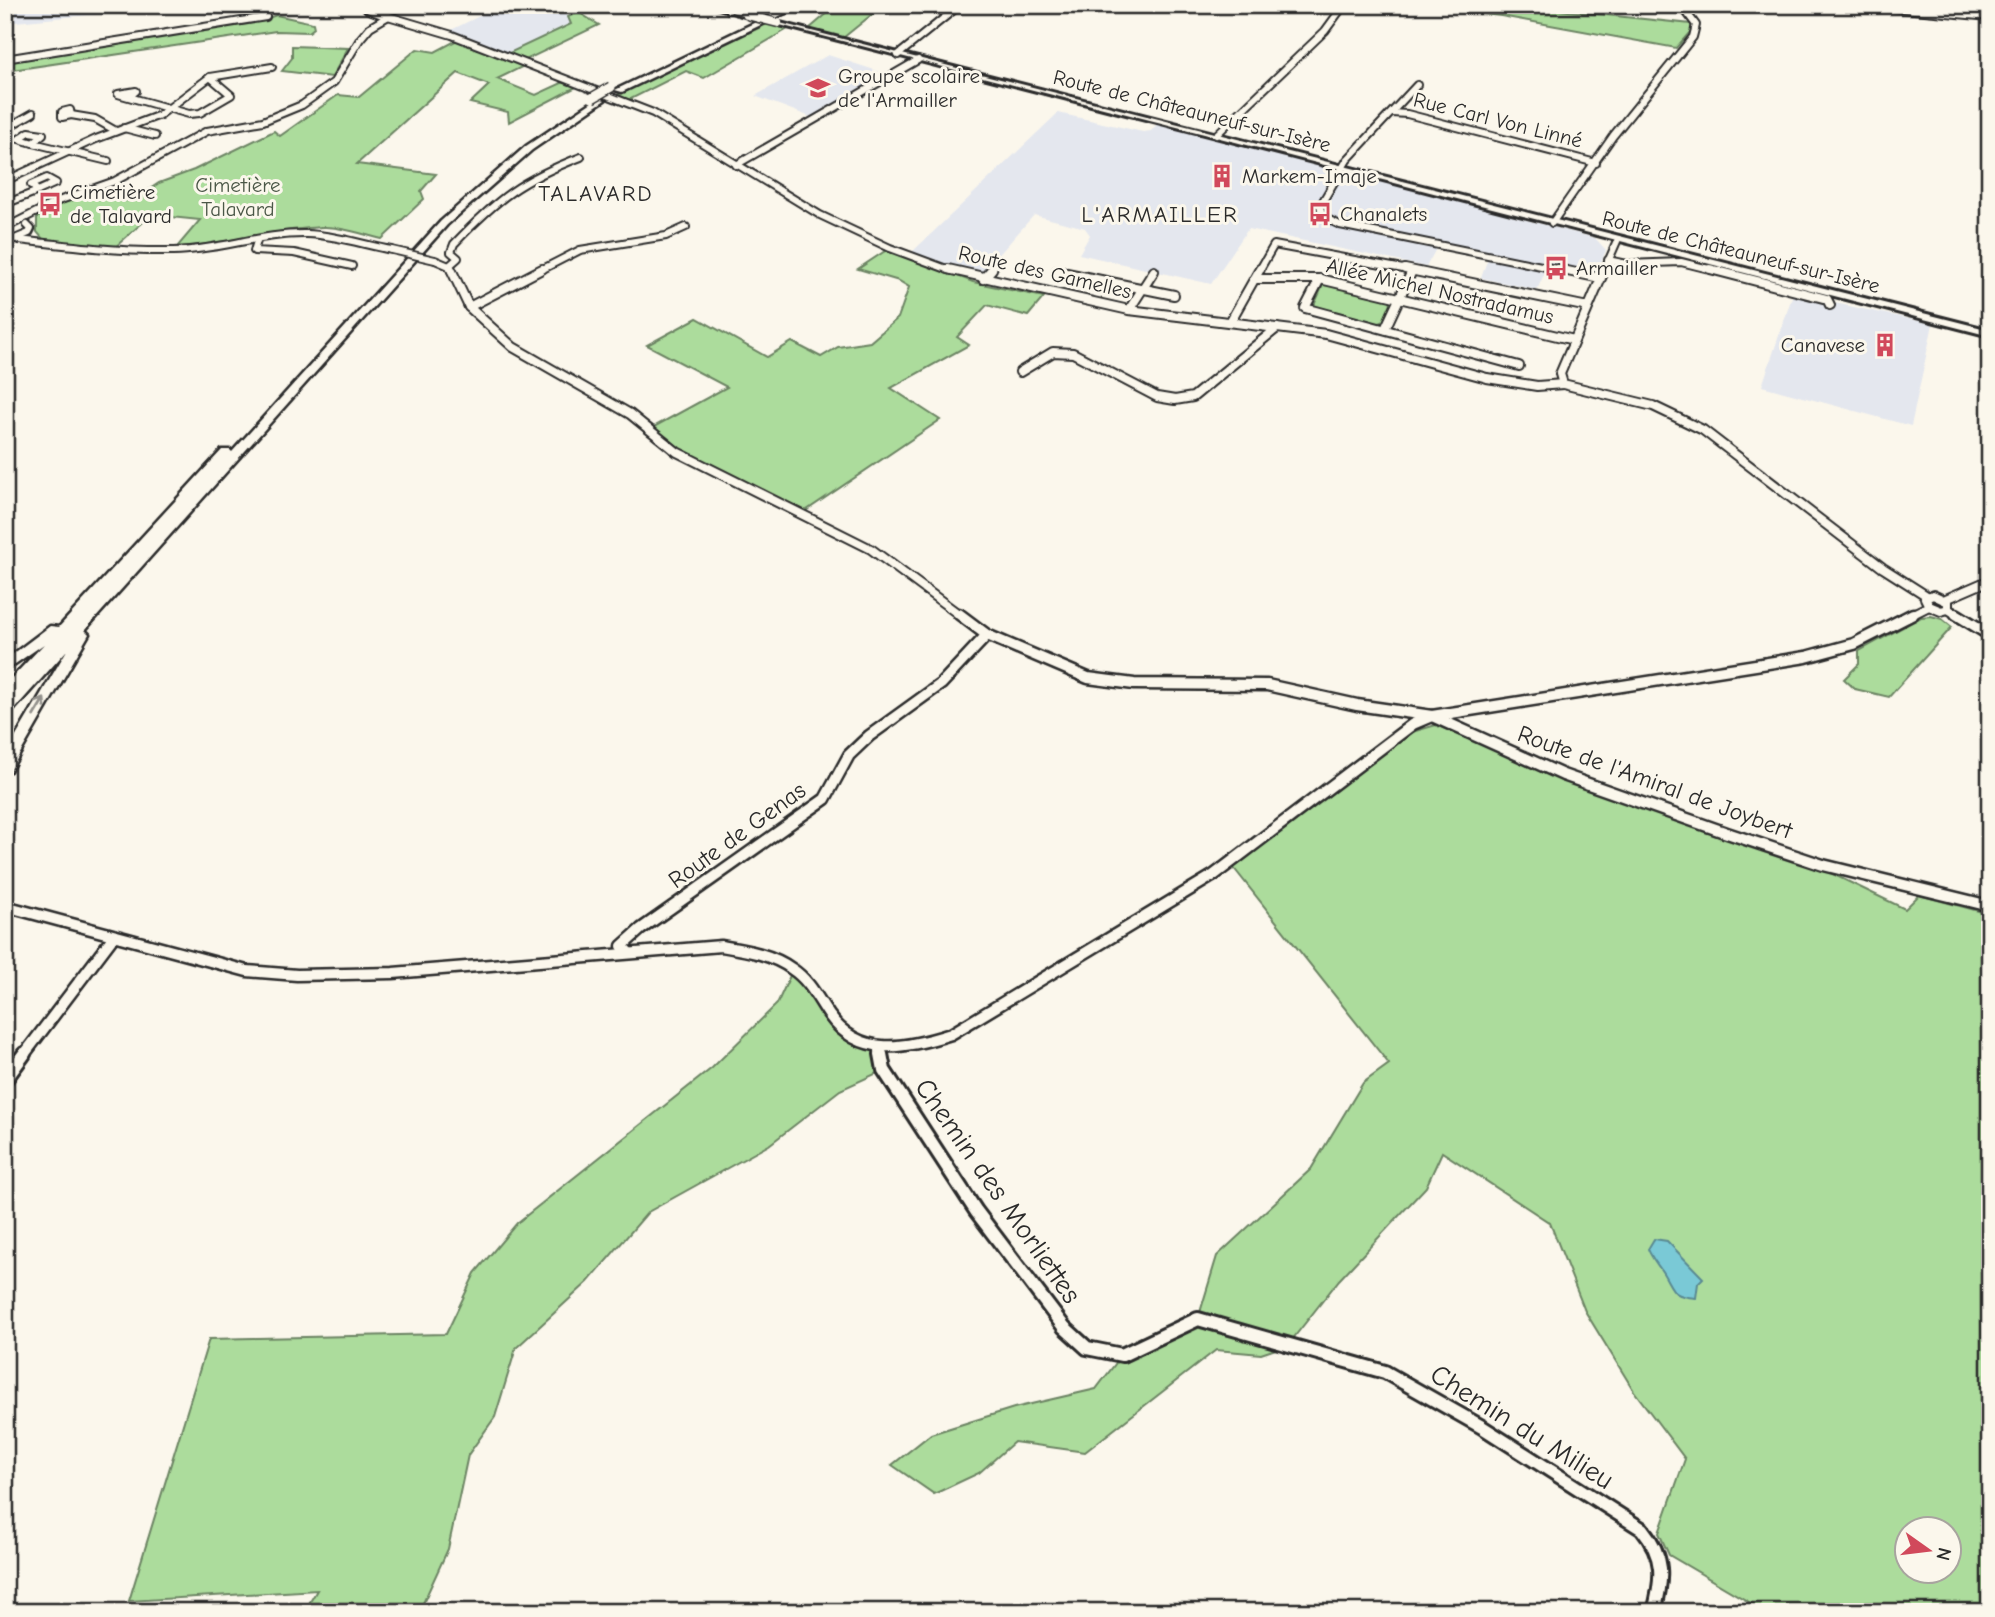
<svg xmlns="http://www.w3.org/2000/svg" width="1995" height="1617" font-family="'Comic Neue',sans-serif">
	<rect width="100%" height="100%" fill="#fbf7ec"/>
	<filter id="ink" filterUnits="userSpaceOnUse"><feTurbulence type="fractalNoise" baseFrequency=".0143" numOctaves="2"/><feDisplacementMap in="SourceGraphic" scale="14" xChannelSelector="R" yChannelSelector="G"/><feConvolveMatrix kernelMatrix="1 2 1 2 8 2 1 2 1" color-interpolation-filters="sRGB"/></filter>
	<g filter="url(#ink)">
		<g fill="#e4e7ee">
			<polygon points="5,5 132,5 130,11 5,23"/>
			<polygon points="502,5 575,5 565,11 572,23 507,54 449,31"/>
			<polygon points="828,55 890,75 816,119 755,96"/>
			<polygon points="1058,113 1143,132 1151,131 1158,123 1595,238 1606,250 1594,280 1546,270 1537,290 1481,278 1488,258 1437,247 1426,267 1248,229 1211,284 1079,254 1090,235 1085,228 1034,215 980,276 911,253"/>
			<polygon points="1793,294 1933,324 1911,426 1762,386"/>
		</g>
		<g fill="#acdc9c" stroke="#6c8464" stroke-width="2" fill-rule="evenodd">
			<polygon points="837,5 875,5 881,7 843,38 809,29"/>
			<polygon points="1449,5 1512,5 1691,24 1691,31 1676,48 1501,16 1448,10"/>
			<path d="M578,12L599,25L521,62L526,65L497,79L536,95L566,81L578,86L509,122L508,112L470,103L489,85L458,73L357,164L436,174L421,191L424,199L382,239C364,235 341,226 323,227C274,229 226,244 177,247L200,220L151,215L113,249L43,239L37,232V217L63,203L92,193L94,198L132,201L159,183L194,170L274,131L280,136L338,95L359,97L417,49L435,52L459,39L503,56L571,24L568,17Z"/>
			<polygon points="276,15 313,23 314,28 309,32 276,31 5,71 5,60 12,58 261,21"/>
			<polygon points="767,24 788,29 704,78 686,71 629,100 617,95"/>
			<polygon points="292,46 348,48 332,77 282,71 292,58"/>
			<polygon points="888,249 973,282 1044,297 1028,316 987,305 957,337 969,345 891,388 940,420 801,514 677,452 650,429 727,387 647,345 697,318 767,357 792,342 821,357 838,347 870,342 898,318 909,287 899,281 858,269"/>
			<polygon points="1330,284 1389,298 1391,303 1383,322 1375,324 1320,310 1314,305 1323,285"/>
			<polygon points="1931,616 1942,619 1952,627 1889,697 1855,689 1844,679 1859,664 1859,651 1921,617"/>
			<path d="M1436,725L1519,761L1816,866L1905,909L1919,895L1990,914V1612H1766L1669,1555L1659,1533L1685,1459L1634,1391L1585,1311L1550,1223L1442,1152L1426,1187L1339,1280L1288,1345L1261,1354L1216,1350L1085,1452L1014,1442L979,1473L934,1494L892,1465L931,1434L1014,1408L1096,1389L1122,1355L1198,1319L1217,1256L1311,1169L1363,1083L1389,1064L1233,867L1397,741L1412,732ZM1908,1530H1950V1572H1908Z"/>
			<polygon points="793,969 834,1021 880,1050 884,1070 840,1090 769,1145 648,1212 588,1282 516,1348 495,1417 468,1455 448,1549 419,1612 304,1612 317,1590 129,1601 209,1339 446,1334 475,1273 517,1223 712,1068 777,1004"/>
		</g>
		<path fill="#7ac9d6" stroke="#5a8a92" stroke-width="2" d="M1654,1239L1667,1241L1703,1278L1698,1283L1696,1298C1671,1296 1674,1291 1663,1273C1658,1265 1652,1259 1648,1249Z"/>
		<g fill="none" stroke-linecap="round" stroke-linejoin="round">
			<g stroke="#2b2b2b" stroke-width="10">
				<g id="minor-far3">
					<polyline points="1859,5 1990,17"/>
					<polyline points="729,10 736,5"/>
					<polyline points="383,13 405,5"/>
					<polyline points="388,16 452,35 653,113 820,215 890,248 952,271"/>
					<polyline points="898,55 960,5"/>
					<polyline points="5,59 266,17 265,13 245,5"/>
					<polyline points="1417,85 1347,160 1320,206 1323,217 1340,225 1566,271"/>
					<polyline points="129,97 136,91 118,94 189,114 200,113 231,95 210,77"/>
					<polygon points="70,110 71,115 62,117 62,112"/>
					<polyline points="1392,113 1407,114 1596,163"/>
					<polyline points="71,115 95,119 116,131"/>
					<polyline points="124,128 155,136"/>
					<polyline points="5,129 33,113"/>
					<polygon points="29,132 43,134 33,143 19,139"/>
					<polyline points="1216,135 1325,31 1344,5"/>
					<polyline points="33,143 108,161"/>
					<polyline points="736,165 918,60"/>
					<polygon points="47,178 56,183 38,191 31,185"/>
					<polyline points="5,181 96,139 160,115 210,77 272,67"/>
					<polyline points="5,204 38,191"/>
					<polyline points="1552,223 1613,136 1693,37 1696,25 1681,5"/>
					<polyline points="13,224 58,201 115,181 207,131 263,121 302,105 334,82 360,39 370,27 387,17 367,9"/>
					<path d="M19,240C71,246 122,252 174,251C220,250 263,233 307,234C335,235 365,245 392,250"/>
					<polyline points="257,241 254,251 294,253 352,266"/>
					<polyline points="5,243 29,233 31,229 27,225"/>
					<polyline points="435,260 449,266 451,271"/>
					<polyline points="1608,260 1627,264 1681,262 1717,271"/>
					<path d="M449,266L458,258L451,252L454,244C498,198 521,180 581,157"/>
					<polyline points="539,271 580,250 666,236 686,227"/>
					<polyline points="990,271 1000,260"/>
					<polyline points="1259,271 1274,245 1414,271"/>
					<polyline points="1604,271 1618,239"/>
				</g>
			</g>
			<g stroke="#2b2b2b" stroke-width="12">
				<g id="minor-far2">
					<polyline points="451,269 469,307 513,347 630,414 677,452 871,549 961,616"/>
					<polyline points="948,269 1129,310 1326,334 1487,378 1537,386 1563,384"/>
					<polyline points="1405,269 1588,307"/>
					<polyline points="1558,269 1600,278"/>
					<polyline points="1605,269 1560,374 1563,384 1653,406 1703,430 1883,568 1927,596"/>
					<polyline points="1710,269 1827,299 1830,305"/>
					<polyline points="1057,271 1174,295"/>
					<polyline points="983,279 992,269"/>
					<polyline points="1255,279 1320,279 1574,340"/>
					<polyline points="1320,279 1305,308 1519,366"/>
					<polyline points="469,307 542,269"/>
					<polyline points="1129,310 1154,271"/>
					<polyline points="1230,322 1260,269"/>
					<polyline points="1385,329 1412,271"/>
					<polyline points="1020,372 1053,352 1073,353 1157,397 1175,400 1193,397 1277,328"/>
					<polygon points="1933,595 1948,602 1948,609 1941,611 1929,606 1925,598"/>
					<polyline points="1946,599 1990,580"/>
					<polyline points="1948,609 1959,616"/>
					<polyline points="1909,616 1929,606"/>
				</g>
			</g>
			<g stroke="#2b2b2b" stroke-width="15">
				<g id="minor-far1">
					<polyline points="959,614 987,635 1088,678 1134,684 1267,685 1357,705 1432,716 1563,775 1727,833 1823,865 1990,906"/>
					<polyline points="1956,614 1990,635"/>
					<path d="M5,906L247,971L297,975L393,973L721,946C745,950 772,954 792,969C809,980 818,999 829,1015C860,1059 907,1048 951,1034L1214,875L1413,724L1432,716L1806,657L1854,644L1913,614"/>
					<polyline points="628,952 622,946 641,929 825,799 849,755 869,736 941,684 987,635"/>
					<polyline points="880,1050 881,1056"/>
					<polyline points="23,1056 114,936"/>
				</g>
			</g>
			<g stroke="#2b2b2b" stroke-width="18">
				<g id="minor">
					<path d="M881,1054L884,1070L976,1211L1064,1327L1087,1348L1122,1355L1198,1319L1385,1372L1482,1427L1642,1529C1665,1557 1663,1578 1654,1612"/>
					<polyline points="5,1080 24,1054"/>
				</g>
			</g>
			<g stroke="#2b2b2b" stroke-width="6">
				<g id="major">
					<polygon points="709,5 720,5 750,15 747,17"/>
					<polygon points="776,22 1990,330 1990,336 776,24"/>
				</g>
			</g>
			<g stroke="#2b2b2b" stroke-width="5">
				<g id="highway">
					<polygon points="791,5 802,5 622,92 615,90"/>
					<polygon points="598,98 605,100 532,150 447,225 85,630 89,634 10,771 5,772 5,755 67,650 10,714 5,716 5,702 10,697 5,699 5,685 44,644 5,671 5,660 50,626 59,627 222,450 230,450 232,452 441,221 526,146"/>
				</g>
			</g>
			<use href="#minor-far3" stroke="#fbf7ec" stroke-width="6"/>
			<use href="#minor-far2" stroke="#fbf7ec" stroke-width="8"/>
			<use href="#minor-far1" stroke="#fbf7ec" stroke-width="10"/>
			<use href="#minor" stroke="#fbf7ec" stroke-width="12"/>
			<use href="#major" fill="#fbf7ec" fill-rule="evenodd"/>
			<use href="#highway" fill="#fbf7ec" fill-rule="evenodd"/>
			<g stroke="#2b2b2b" stroke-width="10" stroke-linecap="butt">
				<polyline id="minor-bridge" points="392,250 435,260"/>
			</g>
			<g stroke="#2b2b2b" stroke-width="11" stroke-linecap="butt">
				<polyline id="major-bridge" points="747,15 778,23"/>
			</g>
			<g stroke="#2b2b2b" stroke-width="12" stroke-linecap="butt">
				<polyline id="highway-bridge" points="592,98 611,87"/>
			</g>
			<use href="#minor-bridge" stroke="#fbf7ec" stroke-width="6"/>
			<use href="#major-bridge" stroke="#fbf7ec" stroke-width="8"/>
			<use href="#highway-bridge" stroke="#fbf7ec" stroke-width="9"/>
		</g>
		<defs><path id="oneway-shaft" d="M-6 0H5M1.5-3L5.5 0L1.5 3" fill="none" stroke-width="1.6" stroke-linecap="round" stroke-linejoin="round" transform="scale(1.75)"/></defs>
		<use stroke="#93918c" href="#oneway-shaft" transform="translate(39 707) rotate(-59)"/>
	</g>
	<defs>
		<g id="school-bare" transform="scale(1.89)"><path d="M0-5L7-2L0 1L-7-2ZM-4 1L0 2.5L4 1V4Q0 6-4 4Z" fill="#d1495b" stroke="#fbf7ec" stroke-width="2.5" paint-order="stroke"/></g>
		<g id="building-bare" transform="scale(1.89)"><path d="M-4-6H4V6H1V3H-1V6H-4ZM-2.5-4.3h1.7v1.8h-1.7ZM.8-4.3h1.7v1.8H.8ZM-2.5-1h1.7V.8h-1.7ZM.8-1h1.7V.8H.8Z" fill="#d1495b" stroke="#fbf7ec" stroke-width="2.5" paint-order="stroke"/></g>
		<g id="bus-bare" transform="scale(1.89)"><path d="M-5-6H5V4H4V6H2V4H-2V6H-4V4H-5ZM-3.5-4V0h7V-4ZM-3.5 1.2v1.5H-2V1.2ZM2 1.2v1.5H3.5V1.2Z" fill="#d1495b" stroke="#fbf7ec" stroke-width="2.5" paint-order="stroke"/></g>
	</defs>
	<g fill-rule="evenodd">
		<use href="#school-bare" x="818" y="88"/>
		<use href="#building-bare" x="1222" y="176"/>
		<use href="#bus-bare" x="50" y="204"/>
		<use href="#bus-bare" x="1320" y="214"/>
		<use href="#bus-bare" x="1556" y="268"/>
		<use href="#building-bare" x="1885" y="345"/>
	</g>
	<g text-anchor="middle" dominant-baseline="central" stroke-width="6" stroke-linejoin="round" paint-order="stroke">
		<g font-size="21" fill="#2b2b2b" stroke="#fbf7ec" text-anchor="start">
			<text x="838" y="76">Groupe scolaire<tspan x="838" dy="24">de l'Armailler</tspan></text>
			<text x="1242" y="176">Markem-Imaje</text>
			<text x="70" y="192">Cimetière<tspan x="70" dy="24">de Talavard</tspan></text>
			<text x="1340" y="214">Chanalets</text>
			<text x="1576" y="268">Armailler</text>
			<text x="1865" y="345" text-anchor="end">Canavese</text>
		</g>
		<g font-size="21" fill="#2b2b2b" stroke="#fbf7ec">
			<text transform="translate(1192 111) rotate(14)">Route de Châteauneuf-sur-Isère</text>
			<text transform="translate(1498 120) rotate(14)">Rue Carl Von Linné</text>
			<text transform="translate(1741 252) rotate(14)">Route de Châteauneuf-sur-Isère</text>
			<text transform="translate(1045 272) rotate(13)">Route des Gamelles</text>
			<text transform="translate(1440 291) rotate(13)">Allée Michel Nostradamus</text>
		</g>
		<g font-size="21" fill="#4b5747" stroke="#fbf7ec">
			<text x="238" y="185">Cimetière<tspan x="238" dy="24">Talavard</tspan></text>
		</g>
		<g font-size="23" letter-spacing="2" fill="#2b2b2b" stroke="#fbf7ec">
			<text x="596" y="193">TALAVARD</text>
			<text x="1160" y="214">L'ARMAILLER</text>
		</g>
		<g font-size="24" fill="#2b2b2b" stroke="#fbf7ec">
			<text transform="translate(1655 782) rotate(20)">Route de l'Amiral de Joybert</text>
			<text transform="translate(737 835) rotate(-36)">Route de Genas</text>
		</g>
		<g font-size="28" fill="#2b2b2b" stroke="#fbf7ec">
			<text transform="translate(998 1191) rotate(55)">Chemin des Morliettes</text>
			<text transform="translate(1522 1427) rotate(32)">Chemin du Milieu</text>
		</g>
	</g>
	<rect width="1995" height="1617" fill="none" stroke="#fbf7ec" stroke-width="28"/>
	<rect x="14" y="14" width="1967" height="1589" fill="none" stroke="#2b2b2b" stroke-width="2.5" filter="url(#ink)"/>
	<g transform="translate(1928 1550) rotate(104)"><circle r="33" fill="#fbf7ec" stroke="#a8a59f" stroke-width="2"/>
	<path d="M0-5L12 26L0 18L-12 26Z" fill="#d1495b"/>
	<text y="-10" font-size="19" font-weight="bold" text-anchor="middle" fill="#2b2b2b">N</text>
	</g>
</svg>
